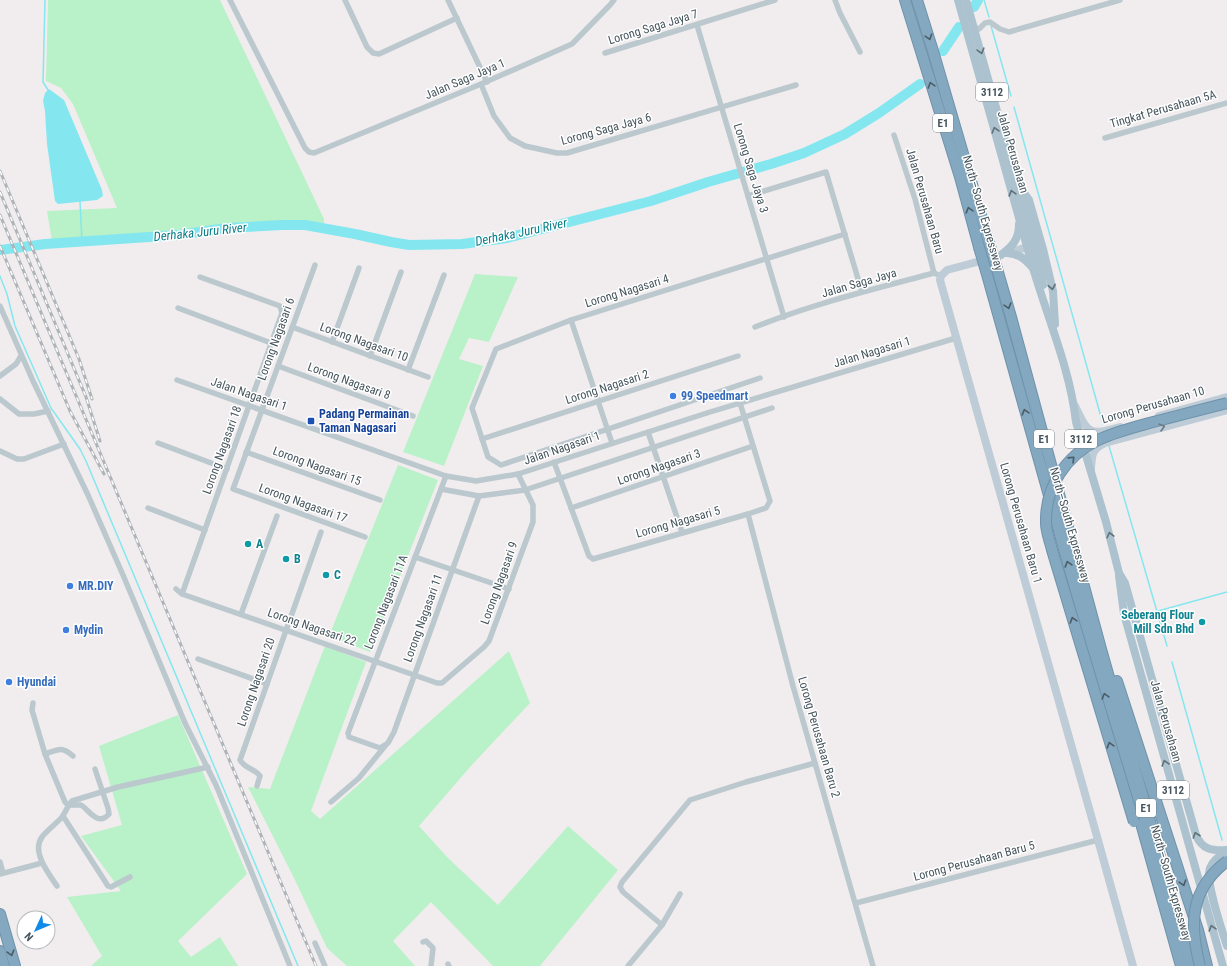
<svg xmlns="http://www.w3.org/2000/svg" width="1227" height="966" font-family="'Roboto Condensed',sans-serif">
	<rect width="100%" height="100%" fill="#f1edee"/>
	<g fill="#b9f1c8">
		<polygon points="48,0 220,0 324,219 324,224 302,222 233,227 179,233 52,241 47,211 117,208 73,104 61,88 46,81"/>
		<polygon points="475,274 518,277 489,342 469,338 459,359 483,366 444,466 403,452"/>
		<polygon points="398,465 438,480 370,652 329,636"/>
		<polygon points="325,646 366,662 311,811 320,819 509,651 530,703 470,767 419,826 448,858 498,905 568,826 618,870 540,966 493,966 431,902 393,941 415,966 347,966 327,948 294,878 248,787 270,789"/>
		<polygon points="178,715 247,874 178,941 191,957 220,937 238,966 91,966 102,956 67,897 121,891 81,836 122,825 99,746"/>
	</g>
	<polygon fill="#84e7f0" points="49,89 64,100 102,190 103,196 97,200 58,204 55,201 47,144 45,111 43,101 45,93"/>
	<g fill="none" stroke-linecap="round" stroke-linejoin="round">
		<g stroke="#84e7f0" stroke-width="1.5">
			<polyline points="45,0 43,82 48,90"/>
			<polyline points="984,0 989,17"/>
			<polyline points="991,26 1011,96"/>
			<polyline points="1014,107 1103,424"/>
			<polyline points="80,201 82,242"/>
			<polyline points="0,276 7,294 15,326 51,408 80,449 86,461 298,966"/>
			<polyline points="1109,446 1167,646"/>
			<polyline points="1158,611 1227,592"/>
			<polyline points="1172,662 1222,840"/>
		</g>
		<g stroke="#84e7f0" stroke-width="10">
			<polyline points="974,7 978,0"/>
			<polyline points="943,51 959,27"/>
			<polyline points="0,250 45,244 179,235 227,228 282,225 305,225 355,234 391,242 409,245 462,244 507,238 651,201 708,182 771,164 804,153 845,134 879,113 920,84"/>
		</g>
		<g stroke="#6e93ab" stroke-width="12">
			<g id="highway">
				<polyline points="905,0 960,177 979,247"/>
				<polyline points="917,0 933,51 990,246"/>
				<polyline points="997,269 1011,317 1101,649 1191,966"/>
				<polyline points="986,271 1181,966"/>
				<polyline points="1117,681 1198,930 1207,966"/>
				<polyline points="0,914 15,966"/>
				<polyline points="0,951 4,966"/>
			</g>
		</g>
		<g stroke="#bbc8ce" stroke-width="5.5">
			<polyline points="230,0 305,148 309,152 314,153 481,84 572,44 610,5 614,0"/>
			<polyline points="345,0 367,47 373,53 379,54 457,18"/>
			<polyline points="448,0 487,82"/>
			<polyline points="835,0 840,13 860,52"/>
			<polyline points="697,25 784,317"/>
			<polyline points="974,26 977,29 979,29 985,23 990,22 1000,29 1009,32 1120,0"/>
			<polyline points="605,53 775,0"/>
			<polyline points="481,84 494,116 510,138 525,146 557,153 567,153 796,85"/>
			<polyline points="894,135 915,199 934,273"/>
			<polyline points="1105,138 1227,103"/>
			<polyline points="748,196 826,172 862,292"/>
			<polyline points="315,265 233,489 365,537"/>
			<polyline points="0,306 33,381 88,495 123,575 185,723 216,785 290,966"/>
			<polyline points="178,308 271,343"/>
			<polyline points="571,320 612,443"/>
			<polyline points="292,327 428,377"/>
			<path d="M755,327C812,304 874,289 934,273L941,276"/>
			<polyline points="332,342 359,268"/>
			<polyline points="370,356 401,272"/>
			<polyline points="278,366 413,416"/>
			<polyline points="408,370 444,275"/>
			<polyline points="0,376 16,364 21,356"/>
			<polyline points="760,378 501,465 488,457 472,408 496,349 571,320 845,234"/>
			<polyline points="177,380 446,476 476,481 518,474 710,412 956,338"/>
			<polyline points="0,399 19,414 34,414 48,411"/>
			<polyline points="648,432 682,532"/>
			<polyline points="482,439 738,356"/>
			<polyline points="158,443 227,469"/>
			<polyline points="0,451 17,459 24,459 64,444"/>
			<polyline points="246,452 380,500"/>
			<polyline points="554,462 589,556 593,559 748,514 766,508 770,501 740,403"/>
			<polyline points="446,476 348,733 349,737 380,748 388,743 394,732 479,496"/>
			<polyline points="441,489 479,496 525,490 772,408"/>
			<polyline points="148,508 205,530"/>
			<polyline points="571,508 753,446"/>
			<polyline points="748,514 793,686 873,966"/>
			<polyline points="415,557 509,589"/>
			<polyline points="176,589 182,594 437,683 442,683 484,647 489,641 533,522 533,505 518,474"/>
			<polyline points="182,594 282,313 280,306 200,277"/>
			<polyline points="241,614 277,516"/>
			<polyline points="198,659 267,684"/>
			<path d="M33,703L32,710L45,754L65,802L68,805H81C89,810 98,827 109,814L108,808L95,769"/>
			<path d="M45,754C59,749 62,746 73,756"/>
			<path d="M257,786L260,776C254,768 245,769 240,760L321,532"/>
			<polyline points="331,802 359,778 385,746"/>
			<polyline points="63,816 108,886 111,887 130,877"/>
			<polyline points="0,862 3,873"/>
			<polyline points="0,874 42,863"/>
			<path d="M57,886C49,874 31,852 42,837C47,830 56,824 62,817C66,812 67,806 72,801L118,787L208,767"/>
			<polyline points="856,903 1098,840"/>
			<polyline points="662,925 623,892 620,887 622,882 690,800 746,782 815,763"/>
			<polyline points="423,942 426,941 433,948 431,966"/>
			<polyline points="315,943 325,966"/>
			<polyline points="448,964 449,966"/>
			<polyline points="628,966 662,925 680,894"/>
		</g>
		<g stroke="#bdccd6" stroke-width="8">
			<polyline points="1007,253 1028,247 1034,247"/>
			<polyline points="988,259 947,270 941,276 940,280 1098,840 1133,966"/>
			<path d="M1075,406C1089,436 1090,435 1120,427"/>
			<polyline points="1159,416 1227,397"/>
			<path d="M1091,469C1092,455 1091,450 1105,443L1227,410"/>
		</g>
		<g stroke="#acc2ce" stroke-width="8">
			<path d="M958,0C983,89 1008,179 1033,268C1048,319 1070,369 1076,422L1106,522L1119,573L1125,583L1196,835C1202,850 1213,851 1227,850"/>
			<polyline points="966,0 1041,269 1043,285"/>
			<polyline points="1020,188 1029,200 1043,249 1053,291 1055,324"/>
			<path d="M1007,253C1019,254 1024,258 1032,267"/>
			<path d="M1001,255C1013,246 1019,239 1019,224"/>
			<polyline points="1119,576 1124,614 1223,966"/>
			<path d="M1227,851C1220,856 1213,860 1210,868C1205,882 1222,930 1227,946"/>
		</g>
		<use href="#highway" stroke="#83a8c0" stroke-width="10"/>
		<g stroke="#afb4b9" stroke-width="3">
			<g id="rail">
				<polyline points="0,171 79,359 92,399"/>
				<polyline points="0,192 86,397 100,441"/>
				<polyline points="0,215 316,966"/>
				<polyline points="0,246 70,411 104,474"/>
			</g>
		</g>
		<use href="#rail" stroke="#fff" stroke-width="1.5" stroke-dasharray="4.5" stroke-linecap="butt"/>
		<g stroke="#6e93ab" stroke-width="12" stroke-linecap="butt">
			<g id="highway-bridge">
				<polyline points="990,246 997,269"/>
				<polyline points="979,247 986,271"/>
				<path d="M1134,822L1052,550C1050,541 1046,532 1046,523C1045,486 1066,456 1098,440C1115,432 1135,427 1153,422C1178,416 1202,409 1227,403"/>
				<path d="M1200,966C1189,924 1190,889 1227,861"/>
			</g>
		</g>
		<use href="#highway-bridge" stroke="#83a8c0" stroke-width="10"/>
	</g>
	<defs><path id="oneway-chevron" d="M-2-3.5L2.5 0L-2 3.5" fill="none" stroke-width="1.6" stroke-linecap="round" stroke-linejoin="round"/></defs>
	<g stroke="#4b5c66">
		<use href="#oneway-chevron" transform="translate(929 37) rotate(72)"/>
		<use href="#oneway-chevron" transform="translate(931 85) rotate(-108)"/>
		<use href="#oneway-chevron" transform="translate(969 210) rotate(-106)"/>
		<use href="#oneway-chevron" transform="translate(1008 306) rotate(73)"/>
		<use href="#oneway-chevron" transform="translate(1025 412) rotate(-106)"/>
		<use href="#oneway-chevron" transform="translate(1072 459) rotate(-44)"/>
		<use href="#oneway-chevron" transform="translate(1068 564) rotate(-106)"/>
		<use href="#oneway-chevron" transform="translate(1073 620) rotate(-107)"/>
		<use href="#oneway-chevron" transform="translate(1105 696) rotate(-106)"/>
		<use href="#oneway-chevron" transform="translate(1110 745) rotate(-106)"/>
		<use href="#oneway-chevron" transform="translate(1183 883) rotate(72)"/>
		<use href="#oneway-chevron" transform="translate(11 953) rotate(74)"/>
	</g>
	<g stroke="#5f7078">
		<use href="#oneway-chevron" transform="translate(981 51) rotate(74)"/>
		<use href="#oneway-chevron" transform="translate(995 130) rotate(-106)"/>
		<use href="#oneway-chevron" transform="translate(1012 193) rotate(-106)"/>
		<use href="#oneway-chevron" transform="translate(1052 287) rotate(79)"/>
		<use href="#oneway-chevron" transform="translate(1110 535) rotate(-104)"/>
		<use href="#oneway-chevron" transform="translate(1165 763) rotate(-106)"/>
		<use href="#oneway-chevron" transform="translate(1196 835) rotate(-109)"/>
		<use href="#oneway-chevron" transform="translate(1212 928) rotate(-106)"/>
	</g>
	<use stroke="#697881" href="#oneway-chevron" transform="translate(1162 427) rotate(-15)"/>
	<g fill="#3f7fe0" stroke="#fff" stroke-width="1.5">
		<circle cx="673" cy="396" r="4"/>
		<circle cx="70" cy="586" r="4"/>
		<circle cx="66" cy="630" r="4"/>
		<circle cx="9" cy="682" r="4"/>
	</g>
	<rect fill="#1a4fb4" stroke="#fff" stroke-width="1.5" x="307" y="417" width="8" height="8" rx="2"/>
	<g fill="#0f9aa8" stroke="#fff" stroke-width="1.5">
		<circle cx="248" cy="544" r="4"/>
		<circle cx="286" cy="559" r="4"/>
		<circle cx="326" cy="575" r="4"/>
		<circle cx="1202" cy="622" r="4"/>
	</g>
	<g text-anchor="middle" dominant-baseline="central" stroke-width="3" stroke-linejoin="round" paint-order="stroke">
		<g fill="#fff" stroke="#7d878d" stroke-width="1">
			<rect x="976" y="83" width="32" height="18" rx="3"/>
			<rect x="933" y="114" width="20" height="18" rx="3"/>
			<rect x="1034" y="430" width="20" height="18" rx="3"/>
			<rect x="1065" y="430" width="32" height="18" rx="3"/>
			<rect x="1157" y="781" width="32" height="18" rx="3"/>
			<rect x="1136" y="799" width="20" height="18" rx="3"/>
		</g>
		<g font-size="11" font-weight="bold" fill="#45545c">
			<text x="992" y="92">3112</text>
			<text x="943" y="123">E1</text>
			<text x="1044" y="439">E1</text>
			<text x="1081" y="439">3112</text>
			<text x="1173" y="790">3112</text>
			<text x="1146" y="808">E1</text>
		</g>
		<g font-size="12" fill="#45545c" stroke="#fff">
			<text transform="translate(653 27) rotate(-17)">Lorong Saga Jaya 7</text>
			<text transform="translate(465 79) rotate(-23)">Jalan Saga Jaya 1</text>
			<text transform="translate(1163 109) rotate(-16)">Tingkat Perusahaan 5A</text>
			<text transform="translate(606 129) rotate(-15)">Lorong Saga Jaya 6</text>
			<text transform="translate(1013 152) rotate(74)">Jalan Perusahaan</text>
			<text transform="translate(751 168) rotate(73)">Lorong Saga Jaya 3</text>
			<text transform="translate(925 201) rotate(74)">Jalan Perusahaan Baru</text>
			<text transform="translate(983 213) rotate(74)">North–South Expressway</text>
			<text transform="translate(859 283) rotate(-16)">Jalan Saga Jaya</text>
			<text transform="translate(627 291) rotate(-17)">Lorong Nagasari 4</text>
			<text transform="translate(276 339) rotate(-70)">Lorong Nagasari 6</text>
			<text transform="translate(364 342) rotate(20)">Lorong Nagasari 10</text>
			<text transform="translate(872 352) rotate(-17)">Jalan Nagasari 1</text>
			<text transform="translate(349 381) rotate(20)">Lorong Nagasari 8</text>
			<text transform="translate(607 387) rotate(-18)">Lorong Nagasari 2</text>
			<text transform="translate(249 394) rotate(19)">Jalan Nagasari 1</text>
			<text transform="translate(1153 405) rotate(-16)">Lorong Perusahaan 10</text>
			<text transform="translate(562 448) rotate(-19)">Jalan Nagasari 1</text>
			<text transform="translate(222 450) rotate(-70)">Lorong Nagasari 18</text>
			<text transform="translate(317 466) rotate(20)">Lorong Nagasari 15</text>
			<text transform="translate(659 467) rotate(-19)">Lorong Nagasari 3</text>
			<text transform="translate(303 503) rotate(20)">Lorong Nagasari 17</text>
			<text transform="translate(678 522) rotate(-16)">Lorong Nagasari 5</text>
			<text transform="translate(1021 523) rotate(74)">Lorong Perusahaan Baru 1</text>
			<text transform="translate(1070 525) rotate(74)">North–South Expressway</text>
			<text transform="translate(499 583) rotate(-70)">Lorong Nagasari 9</text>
			<text transform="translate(386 602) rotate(-69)">Lorong Nagasari 11A</text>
			<text transform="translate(423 618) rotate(-70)">Lorong Nagasari 11</text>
			<text transform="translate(312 627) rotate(19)">Lorong Nagasari 22</text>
			<text transform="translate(256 682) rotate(-71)">Lorong Nagasari 20</text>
			<text transform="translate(1166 721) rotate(74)">Jalan Perusahaan</text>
			<text transform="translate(819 737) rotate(74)">Lorong Perusahaan Baru 2</text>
			<text transform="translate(974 861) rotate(-15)">Lorong Perusahaan Baru 5</text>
			<text transform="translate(1171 883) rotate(74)">North–South Expressway</text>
		</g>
		<g font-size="12" font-weight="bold" fill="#366cbe" stroke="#fff" text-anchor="start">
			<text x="681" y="396">99 Speedmart</text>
			<text x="78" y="586">MR.DIY</text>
			<text x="74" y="630">Mydin</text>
			<text x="17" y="682">Hyundai</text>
		</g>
		<g font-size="12" font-weight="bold" fill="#164399" stroke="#fff" text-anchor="start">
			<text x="319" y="414">Padang Permainan<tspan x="319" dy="14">Taman Nagasari</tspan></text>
		</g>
		<g font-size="12" font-weight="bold" fill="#0d838f" stroke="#fff" text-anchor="start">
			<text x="256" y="544">A</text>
			<text x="294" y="559">B</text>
			<text x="334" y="575">C</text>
			<text x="1194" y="615" text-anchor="end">Seberang Flour<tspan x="1194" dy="14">Mill Sdn Bhd</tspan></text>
		</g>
		<g font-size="13" font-style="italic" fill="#087d88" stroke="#fff">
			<text transform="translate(200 232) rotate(-6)">Derhaka Juru River</text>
			<text transform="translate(521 232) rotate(-12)">Derhaka Juru River</text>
		</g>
	</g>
	<g transform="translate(36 930) rotate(226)"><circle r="19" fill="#ffffff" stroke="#b5bbbe"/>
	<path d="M0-3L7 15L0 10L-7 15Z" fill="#108ae9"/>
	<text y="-6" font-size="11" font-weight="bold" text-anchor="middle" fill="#45545c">N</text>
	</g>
</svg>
